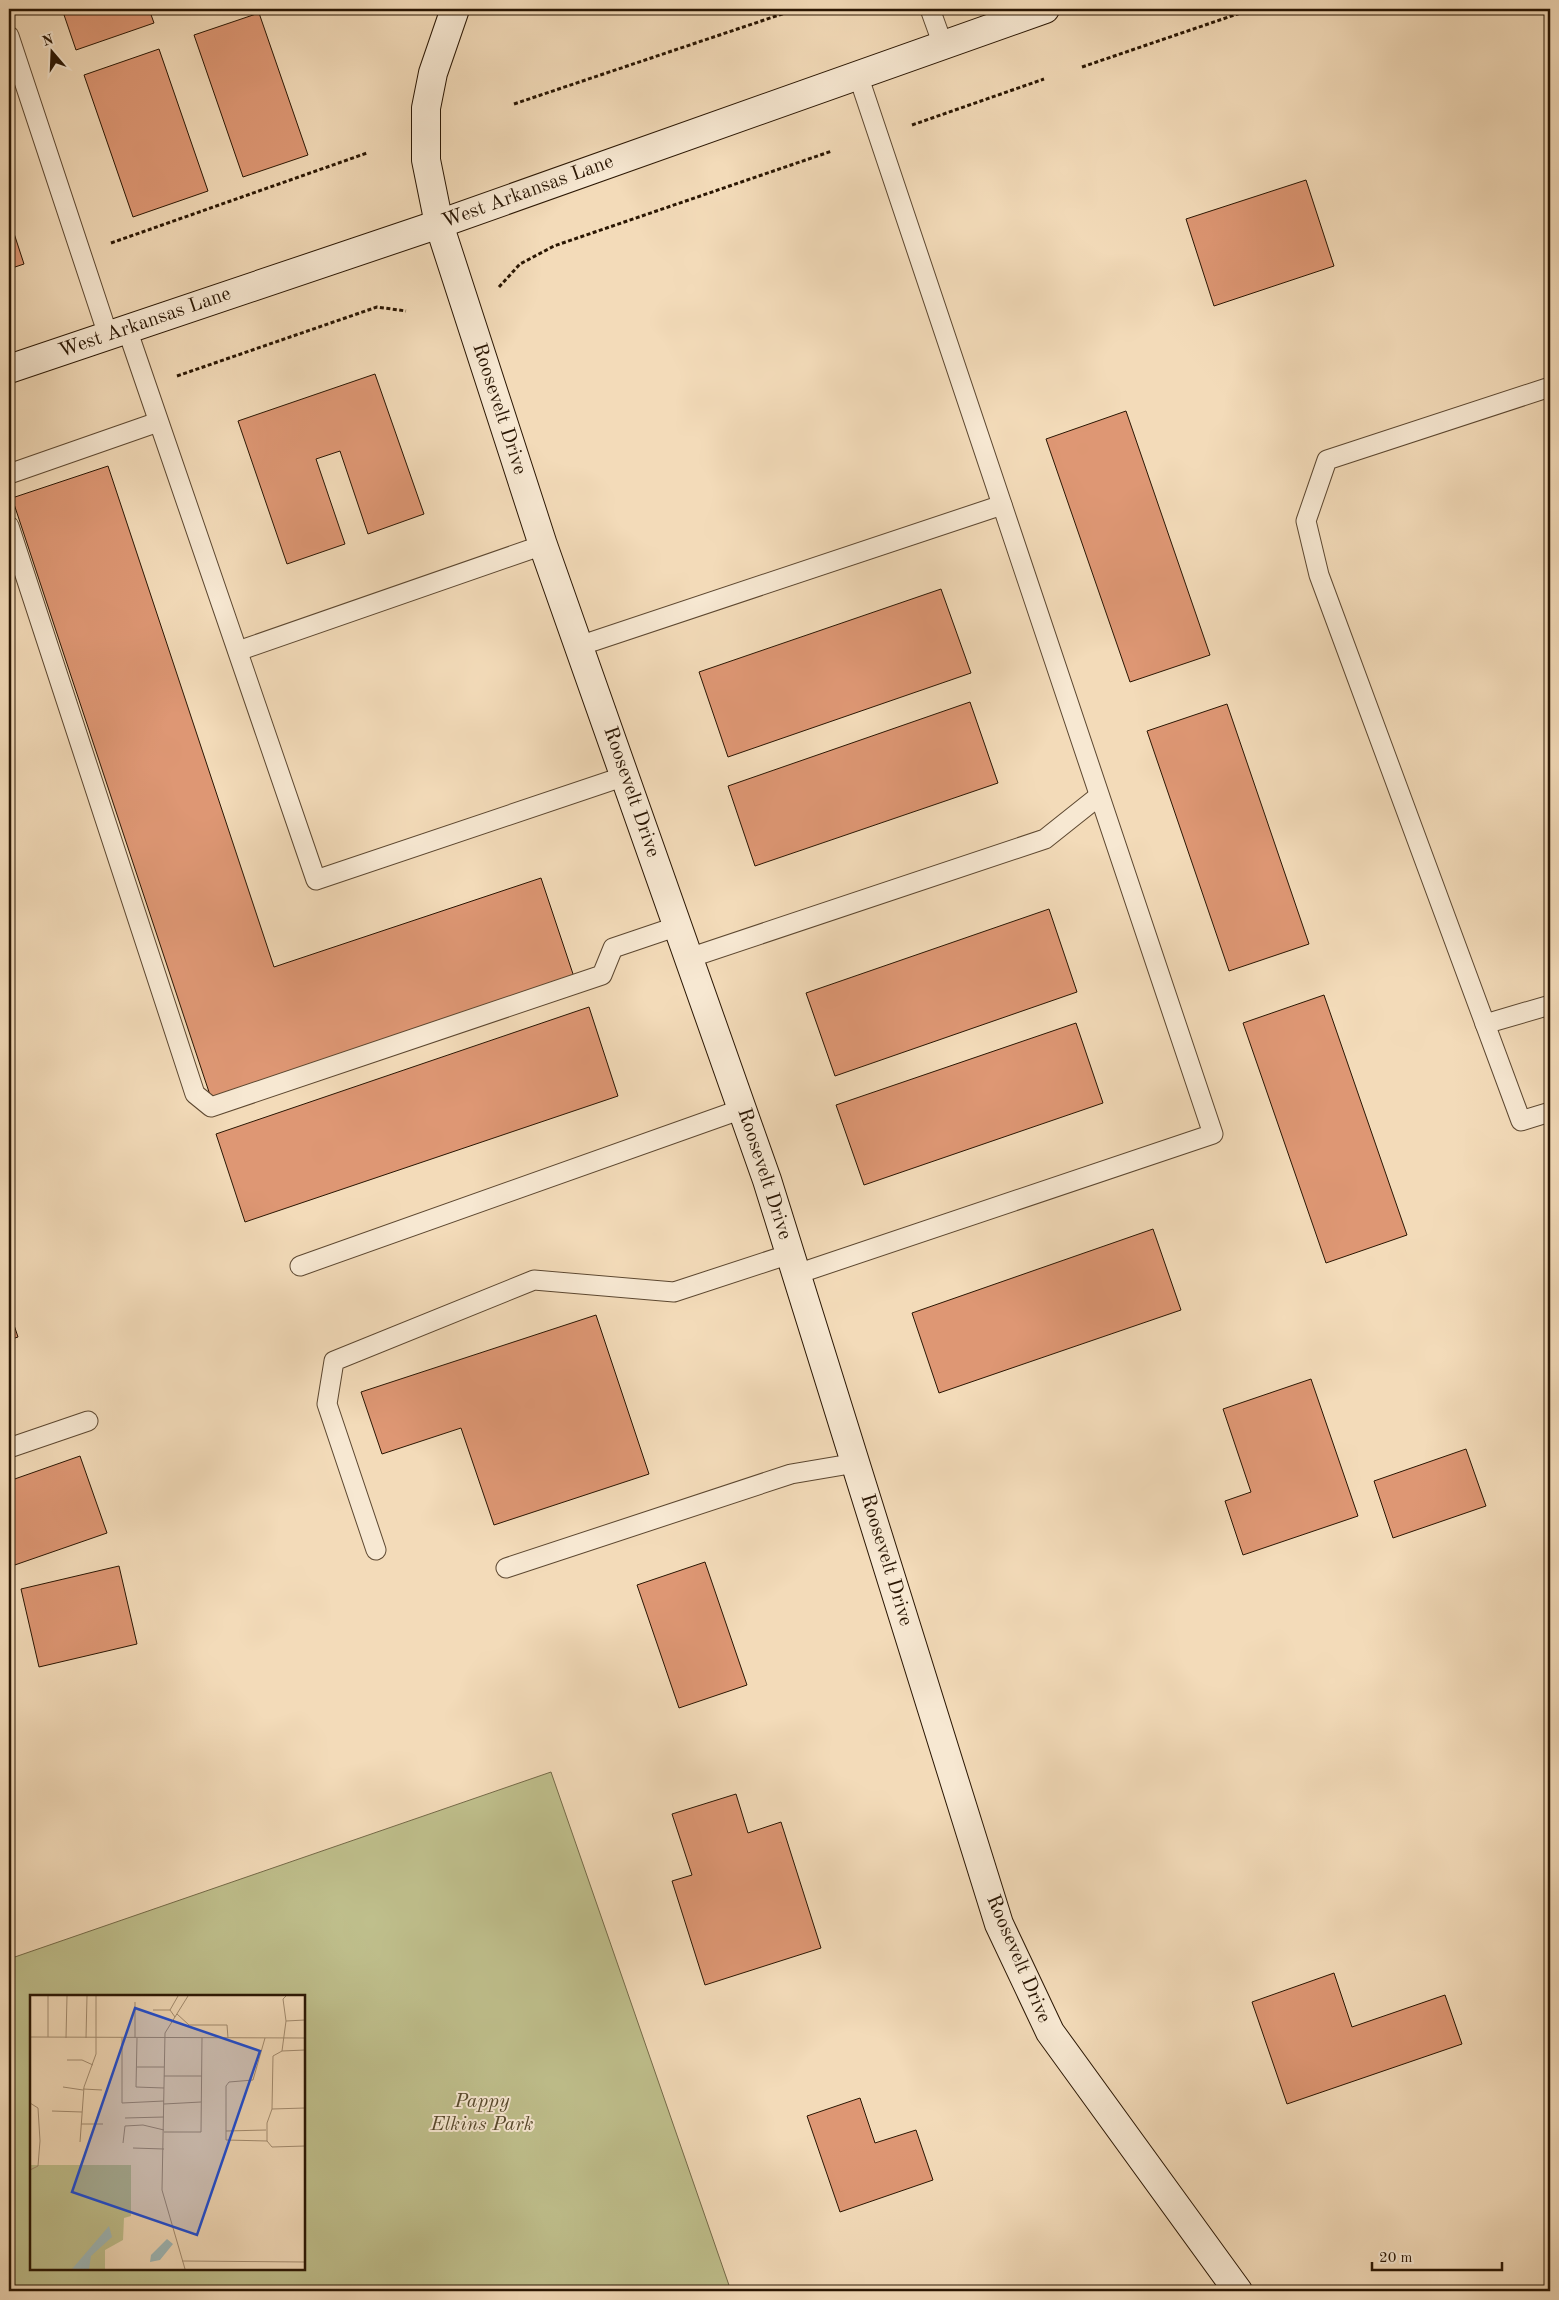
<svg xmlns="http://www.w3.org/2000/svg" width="1559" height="2300" font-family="'Old Standard TT',serif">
	<rect width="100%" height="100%" fill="#f3dbb9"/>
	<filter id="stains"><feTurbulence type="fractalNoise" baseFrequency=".004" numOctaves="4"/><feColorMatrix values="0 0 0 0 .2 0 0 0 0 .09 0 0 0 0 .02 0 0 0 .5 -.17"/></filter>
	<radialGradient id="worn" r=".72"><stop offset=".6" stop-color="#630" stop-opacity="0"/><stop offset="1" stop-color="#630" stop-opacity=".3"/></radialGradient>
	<path fill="#bfbf8c" stroke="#746a48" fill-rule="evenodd" d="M551,1772L731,2291H9V1959ZM31,1996H304V2269H31Z"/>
	<g fill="#de9774" stroke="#2a1603">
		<polygon points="62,9 149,9 154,23 76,50"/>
		<polygon points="259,13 308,155 243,177 194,35"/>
		<polygon points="159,49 208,191 133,217 84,75"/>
		<polygon points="1306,180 1334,266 1214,306 1186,219"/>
		<polygon points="9,218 24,264 9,269"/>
		<polygon points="375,374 424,514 368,534 340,451 316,459 345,544 287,564 238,421"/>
		<polygon points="1126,411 1210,655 1130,682 1046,439"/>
		<polygon points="108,466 274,967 541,878 574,977 211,1098 12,498"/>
		<polygon points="941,589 971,673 728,757 699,672"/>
		<polygon points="970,702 998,783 755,866 728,786"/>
		<polygon points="1227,704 1309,944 1229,971 1147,731"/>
		<polygon points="1049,909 1077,992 835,1076 806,993"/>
		<polygon points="1324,995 1407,1235 1326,1263 1243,1023"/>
		<polygon points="589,1007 618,1096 245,1222 216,1134"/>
		<polygon points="1076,1023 1103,1103 864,1185 836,1105"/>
		<polygon points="1153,1229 1181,1310 939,1393 912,1313"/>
		<polygon points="9,1310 18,1337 9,1340"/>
		<polygon points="596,1315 649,1474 494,1525 461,1428 382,1454 361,1392"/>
		<polygon points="1311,1379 1358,1516 1243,1555 1225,1501 1251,1492 1223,1409"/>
		<polygon points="1466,1449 1486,1506 1393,1538 1374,1481"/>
		<polygon points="80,1456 107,1533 9,1567 9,1481"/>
		<polygon points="705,1562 747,1685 679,1708 637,1585"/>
		<polygon points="119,1566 137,1644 39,1667 21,1589"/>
		<polygon points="736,1794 748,1833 781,1822 821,1948 705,1985 672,1881 692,1875 672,1814"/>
		<polygon points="1334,1973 1352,2027 1445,1995 1462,2044 1287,2104 1252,2002"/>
		<polygon points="860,2098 875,2143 916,2130 933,2180 840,2212 807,2116"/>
	</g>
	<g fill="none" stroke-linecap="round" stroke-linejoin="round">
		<g stroke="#5c4730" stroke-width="21">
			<g id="lane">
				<polyline points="930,9 943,45"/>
				<polyline points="9,36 108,335"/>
				<polyline points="127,329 316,880 625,776"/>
				<polyline points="1550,387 1327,460 1306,521 1319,575 1521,1121 1550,1112"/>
				<polyline points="9,474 158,422"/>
				<polyline points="9,526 195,1094 211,1107 602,975 613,948 678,926"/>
				<polyline points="579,646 1002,505"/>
				<polyline points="238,651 543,545"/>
				<polyline points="689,958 1045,839 1099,796"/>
				<polyline points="1485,1024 1550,1005"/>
				<polyline points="300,1266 742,1109"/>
				<polyline points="797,1274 1213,1134 858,75"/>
				<polyline points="9,1448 88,1421"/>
				<polyline points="376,1550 327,1404 334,1361 534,1280 674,1292 790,1254"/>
				<polyline points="506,1568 791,1474 856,1463"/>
			</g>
		</g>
		<g stroke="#2a1603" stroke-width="30">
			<g id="secondary">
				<polyline points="455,9 433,73 426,108 426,160 439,224 543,545 767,1180 999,1924 1050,2032 1238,2291"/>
				<polyline points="9,369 439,224 1045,9"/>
			</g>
		</g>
		<g stroke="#2a1603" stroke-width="3" stroke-dasharray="4 2.5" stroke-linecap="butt">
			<polyline points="1082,67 1252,9"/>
			<polyline points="514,104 797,9"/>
			<polyline points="912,125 1044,79"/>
			<polyline points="111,243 367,153"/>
			<polyline points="499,287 520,264 554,246 832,151"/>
			<polyline points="177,376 377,307 406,311"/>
		</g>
		<use href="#lane" stroke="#f7e8d2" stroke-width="19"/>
		<use href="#secondary" stroke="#f7e8d2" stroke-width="28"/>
	</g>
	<g text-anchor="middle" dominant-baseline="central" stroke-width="4" stroke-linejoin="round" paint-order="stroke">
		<g font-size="20" fill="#2a1603" stroke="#f7e8d2">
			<text transform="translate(528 192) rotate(-20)">West Arkansas Lane</text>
			<text transform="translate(145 323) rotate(-19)">West Arkansas Lane</text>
			<text transform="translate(499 409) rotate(72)">Roosevelt Drive</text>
			<text transform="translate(631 792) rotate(71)">Roosevelt Drive</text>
			<text transform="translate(764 1174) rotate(72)">Roosevelt Drive</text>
			<text transform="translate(886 1560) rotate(73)">Roosevelt Drive</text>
			<text transform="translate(1018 1959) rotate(67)">Roosevelt Drive</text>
		</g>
		<g font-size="20" font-style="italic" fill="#57492c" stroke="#f7e8d2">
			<text x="482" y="2102">Pappy<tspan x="482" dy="23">Elkins Park</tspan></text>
		</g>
	</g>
	<g transform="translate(30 1995)">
		<rect width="275" height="275" fill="#f3dbb9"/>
		<path d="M0,170H101V221L94,223L93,245L75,255V274H0Z" fill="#bfbf8c"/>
		<path d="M79,231L82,242L61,261L59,274H42ZM137,244L143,249L130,265L120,267L121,260Z" fill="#9fb9b9"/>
		<path fill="none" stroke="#a38c70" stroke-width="1" d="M18,1V42M256,1L253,4L256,26L252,56L243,61L242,114L275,113M123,15H140M147,19L159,30H197L198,43M145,22L140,15L148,1M256,26L275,25M0,42L275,43M36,43L37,1M56,43L57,1M92,43V108L134,106M105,43V7M107,43L106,92L134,93M235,43L223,85L199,87L196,91V145L237,146L242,152L275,151M252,56L275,55M37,65H52L63,70M107,72H134M134,81H172M33,92L53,95M53,94L72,95M0,108L8,113L10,146L8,171L0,175M134,109L171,107M22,116L52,117M95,123L134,122M51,129H73M196,136L236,135M134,137H171L172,43M237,146V128L242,114M50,147L54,92L66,59V1M93,148L95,131L113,130L134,135M103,153L134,154M152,266L275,267M155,274L132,195L135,38L158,1"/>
		<path fill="#1d4ed8" fill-opacity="0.15" stroke="#1d4ed8" stroke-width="2.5" d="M105,13L230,56L167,240L42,197Z"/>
		<rect width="275" height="275" fill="none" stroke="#2a1603" stroke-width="2.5"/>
	</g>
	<rect width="1559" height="2300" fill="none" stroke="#f3dbb9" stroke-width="30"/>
	<rect x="10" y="10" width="1539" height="2280" fill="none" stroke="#2a1603" stroke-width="2.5"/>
	<rect x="15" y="15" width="1529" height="2270" fill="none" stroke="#2a1603"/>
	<g transform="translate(52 52) rotate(341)" stroke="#f7e8d2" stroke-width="4" paint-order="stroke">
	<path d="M0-4L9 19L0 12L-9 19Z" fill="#2a1603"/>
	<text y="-8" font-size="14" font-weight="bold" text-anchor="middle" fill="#2a1603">N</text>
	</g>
	<path d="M1372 2262v8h130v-8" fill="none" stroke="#2a1603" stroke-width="2.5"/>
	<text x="1379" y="2262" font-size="15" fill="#2a1603" stroke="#f7e8d2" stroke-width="4" paint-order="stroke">20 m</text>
	<rect width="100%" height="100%" filter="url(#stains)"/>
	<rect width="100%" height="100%" fill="url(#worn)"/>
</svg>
